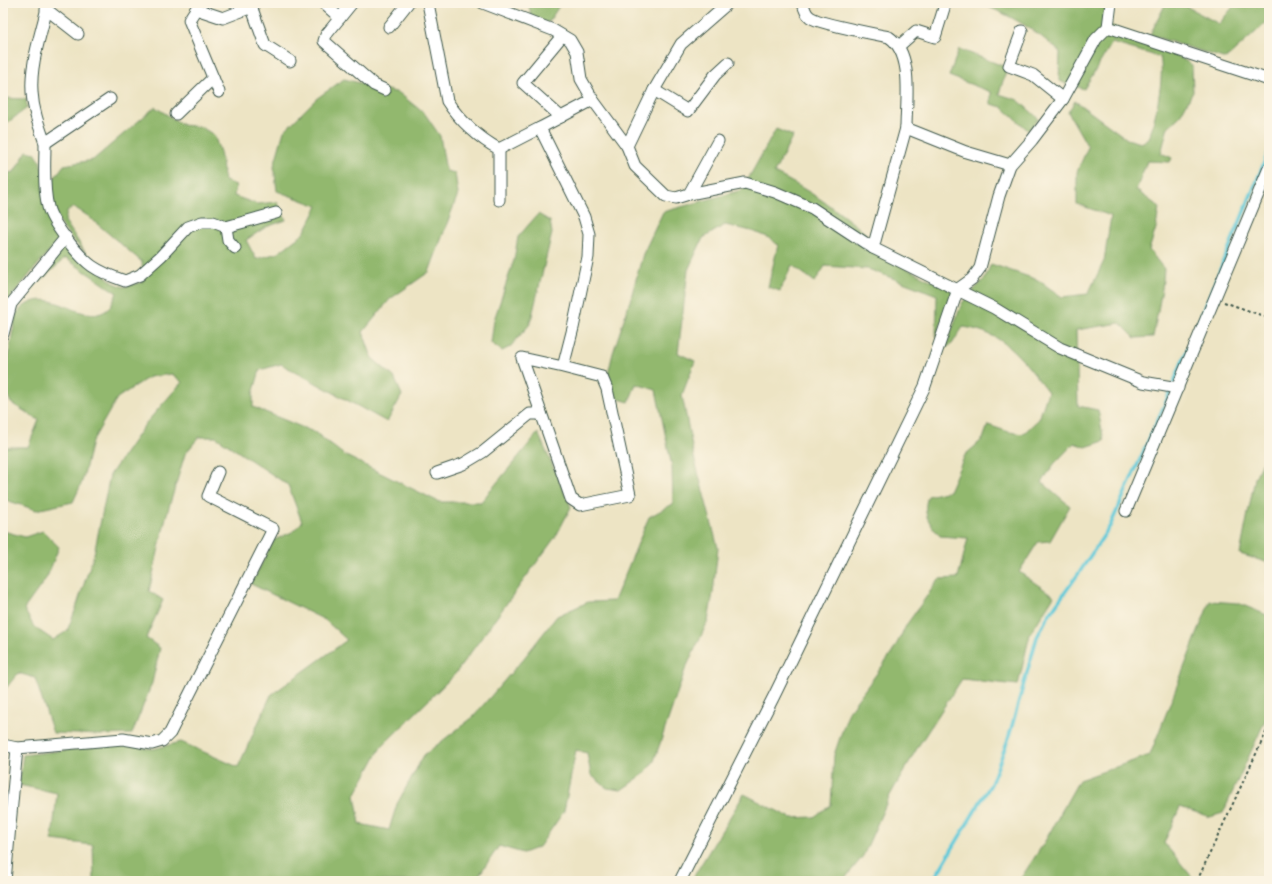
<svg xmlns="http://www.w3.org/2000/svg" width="1272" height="884" font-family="Vollkorn,serif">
	<rect width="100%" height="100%" fill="#fcf5e5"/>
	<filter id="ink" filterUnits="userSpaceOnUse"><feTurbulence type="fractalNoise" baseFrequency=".025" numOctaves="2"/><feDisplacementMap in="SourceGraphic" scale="8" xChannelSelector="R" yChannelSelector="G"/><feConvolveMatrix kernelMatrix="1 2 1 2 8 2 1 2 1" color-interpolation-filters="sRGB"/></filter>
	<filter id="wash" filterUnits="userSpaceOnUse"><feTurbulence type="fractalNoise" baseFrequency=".012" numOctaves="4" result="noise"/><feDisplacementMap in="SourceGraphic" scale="16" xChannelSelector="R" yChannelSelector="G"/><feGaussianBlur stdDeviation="0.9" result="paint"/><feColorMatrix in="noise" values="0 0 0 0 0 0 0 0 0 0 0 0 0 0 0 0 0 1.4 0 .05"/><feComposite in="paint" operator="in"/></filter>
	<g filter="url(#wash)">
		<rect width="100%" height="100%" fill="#ede4c4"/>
		<g fill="#92b86e" stroke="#587a51">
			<polygon points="528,3 565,3 559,6 548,23 532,18"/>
			<path d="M978,3H1106L1103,22L1176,55L1192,65L1193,92L1179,117L1168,127L1161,153L1172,158L1170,162L1147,161L1136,190L1159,207L1156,228L1149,250L1164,269L1162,289L1153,337L1135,338L1120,323L1076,330L1078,406L1098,410L1104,441L1086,447L1074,443L1054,464L1042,482L1070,506L1050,541L1038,542L1019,572L1054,596L1030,634L1018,685L962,679L919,745L889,797L863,856L843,881H691L744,794L791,818L814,817L831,805L834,755L849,711L892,653L907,624L939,579L958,578L968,538L940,536C928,522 922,513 928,496L949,491L965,455L983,439L988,425L1009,432L1023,434L1039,419L1048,392C1024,361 1005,332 963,327L952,344L945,348L962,303L985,278L991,264L1038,280L1062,297L1088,294L1104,261L1111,216L1077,204V172L1088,147L1068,112L1075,101L1127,139L1141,143L1149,139C1155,118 1165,78 1160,57L1112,43L1084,89L1059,81L1060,52C1036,30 1009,14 978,3Z"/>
			<polygon points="1166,3 1180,3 1219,24 1236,3 1269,3 1269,20 1226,59 1150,35"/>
			<polygon points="959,49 1003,66 1006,71 999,94 1018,100 1039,119 1028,130 1002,107 991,104 991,92 949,76"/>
			<path d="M344,79L399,93L425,114L440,136L446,171L455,173L458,194L429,272L390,299L363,332L372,358L394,377L402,395L387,422L281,364L260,370L253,394V407L316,433L344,455L439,502H481L538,433L571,507L556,536L455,674L381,747L355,795L360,824L389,830L397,804L424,755L472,718L524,658L557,616L588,602L614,601L649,517L673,504L672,467L656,390L636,384L629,402L612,397L608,374L613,353L630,301L643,254L663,212L742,190L776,129L793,136L774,173C808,189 836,209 865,233L868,250L953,291L936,338L937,295L868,269L825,266L815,282L792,265L780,291L768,287L778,245C766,232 742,229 725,225L703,238L688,270L678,353L695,361L682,395L694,457L718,548L713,593L708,621L685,670L654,761L644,774L621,790L607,788L591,775L587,753L576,750L564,811L539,847L523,853L499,846L475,881H94L93,845L52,840L57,793L19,785L23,755L120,744L153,749L181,742L238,767L271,695L347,640L325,620L251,584L274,540L292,532L302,522L288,485L216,437H199L185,454L166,517L149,591L163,600L146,638L160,648L152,683L132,734L101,735L53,733L35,678L18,673L3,692V531L25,537L43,531L59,547L47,577L24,609L34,627L53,640L67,631L75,611L94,554L110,475L146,423L182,382L172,374L149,377L117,398L92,442L82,482L73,502L36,510L3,499V447H28L39,420L11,403L3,385L16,314C48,275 85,334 110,307C113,303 115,297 117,293L65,258L24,296L66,244L114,283L124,287L143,282L142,262L88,216L74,207L67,211L65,221L87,255L62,227L52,208L49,185L64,165L93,160L155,107L183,125L201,127L214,135L220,152L225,181L236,185L234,196L257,204L277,202L286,220L266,227L246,240L256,259L278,253L304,233L318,206L277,191L274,166L284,131L316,99Z"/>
			<polygon points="3,98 26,99 27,108 3,126"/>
			<polygon points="27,151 35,153 40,161 60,238 6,303 3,313 3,174 14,172"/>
			<polygon points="538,214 550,221 552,233 530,324 510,347 502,351 491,343 494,320 514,260 518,237"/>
			<polygon points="1269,446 1269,563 1240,554 1255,478"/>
			<polygon points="1210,601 1238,603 1269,616 1269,712 1223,813 1210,817 1180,807 1164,843 1192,877 1190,881 1019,881 1044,843 1079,780 1150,755"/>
		</g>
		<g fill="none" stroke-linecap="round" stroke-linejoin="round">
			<polyline stroke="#5fc9d9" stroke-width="3.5" points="933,881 991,784 1008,740 1037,637 1048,616 1081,570 1110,526 1167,399 1269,151"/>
		</g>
	</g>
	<g filter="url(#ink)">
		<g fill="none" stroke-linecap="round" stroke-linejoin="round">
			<g stroke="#3e564a" stroke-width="13">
				<g id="street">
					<path d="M48,3C42,32 30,62 32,92C33,110 39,126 45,143L110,99"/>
					<polyline points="250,3 265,45 290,61"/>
					<polyline points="323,3 340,18"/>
					<polyline points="352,3 326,35 324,41 374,85 385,90"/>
					<path d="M428,3L447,101C459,120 480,139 499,149V200"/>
					<polyline points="483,3 553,30 570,40 577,52 581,79 593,100 627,146 635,166 666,196 676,198 689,194 718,141"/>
					<path d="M803,3C804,8 806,14 810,17C819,24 875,34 889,37C914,54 906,101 906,128L966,152L1010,165"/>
					<polyline points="46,9 78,34"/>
					<polyline points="389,27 408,3"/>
					<polyline points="1108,27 1269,80"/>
					<polyline points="1022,31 1009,66 1033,75 1063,99"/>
					<polyline points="899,46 916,31 935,37 944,8"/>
					<polyline points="654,90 688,111 715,75 728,63"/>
					<polyline points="219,92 189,20 196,9 223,18 252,7"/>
					<polyline points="176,114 213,78"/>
					<polyline points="561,117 523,83 562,36"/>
					<path d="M45,143C45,164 43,187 48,207C52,223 78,256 92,266C102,273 113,277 125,281L140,275L161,256L188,227L202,222H213L226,227L276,213"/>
					<polyline points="627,146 654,90 681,44 728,3"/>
					<polyline points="499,149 540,128"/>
					<polyline points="689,194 745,183 775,192 812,208 873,248 994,308 1060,348 1143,382 1178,388"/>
					<polyline points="226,227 228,240 235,248"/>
					<polyline points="873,248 906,128"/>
					<polyline points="3,334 11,304 66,237"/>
					<polyline points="563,367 522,358 571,499 580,505 630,495 607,389 602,377 563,367 573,328 588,257 589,234 584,217 540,128 593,100"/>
					<polyline points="437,473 463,464 483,452 530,414 541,414"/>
					<polyline points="1126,511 1269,168"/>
					<polyline points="3,745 17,748 123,739 152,744 162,741 170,733 273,529 208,496 218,472"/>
					<polyline points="5,881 17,748"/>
					<polyline points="680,881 774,696 925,386 958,289 972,279 980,268 999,196 1010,165 1032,140 1063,99 1096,39 1108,27 1111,3"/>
				</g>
			</g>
			<g stroke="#3e564a" stroke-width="2" stroke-dasharray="3 3" stroke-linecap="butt">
				<polyline points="1224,302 1269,318"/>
				<polyline points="1197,881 1269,726"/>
			</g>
			<use href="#street" stroke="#fff" stroke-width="11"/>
		</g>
	</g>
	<rect width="1272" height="884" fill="none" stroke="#fcf5e5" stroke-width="16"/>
</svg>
